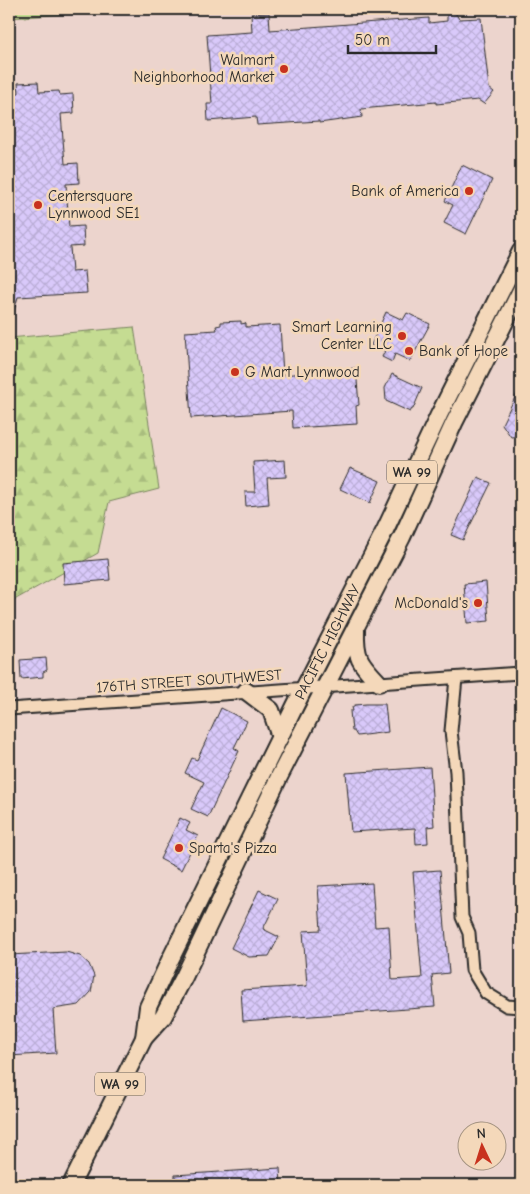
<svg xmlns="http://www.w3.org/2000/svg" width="530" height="1194" font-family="'Comic Neue',sans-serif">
	<defs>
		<pattern id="forest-firs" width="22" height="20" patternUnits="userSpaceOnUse" patternTransform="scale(1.25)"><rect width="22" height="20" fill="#c5dc92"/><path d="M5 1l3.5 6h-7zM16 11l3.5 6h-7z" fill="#a9bd7e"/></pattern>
		<pattern id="building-cross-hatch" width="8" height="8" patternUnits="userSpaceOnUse" patternTransform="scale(1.25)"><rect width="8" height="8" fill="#d9c9fa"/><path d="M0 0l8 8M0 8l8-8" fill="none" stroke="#baadd6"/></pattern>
	</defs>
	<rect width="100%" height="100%" fill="#ecd4cd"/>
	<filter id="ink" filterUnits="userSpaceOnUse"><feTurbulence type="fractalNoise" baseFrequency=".02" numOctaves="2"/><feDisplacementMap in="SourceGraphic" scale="10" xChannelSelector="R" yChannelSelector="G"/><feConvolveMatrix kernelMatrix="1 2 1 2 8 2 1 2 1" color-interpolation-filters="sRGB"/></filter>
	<g filter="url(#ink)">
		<g fill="url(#forest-firs)" stroke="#78845e">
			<polygon points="9,9 135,9 9,18"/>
			<polygon points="134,327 159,489 109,502 98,553 16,599 9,599 9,338"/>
		</g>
		<g fill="url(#building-cross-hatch)" stroke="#2b2b2b">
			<polygon points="447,9 453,9 459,19 481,18 489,88 494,92 484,104 478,100 436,104 436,102 361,109 362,117 319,123 319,121 257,125 256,117 208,121 207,104 212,104 207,35 252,32 251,14 269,13 270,30 429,18 429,23 447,21"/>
			<polygon points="38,82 39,92 59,91 60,95 73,94 74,113 61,114 65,164 78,163 79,183 66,184 69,227 83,226 84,246 70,247 72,272 85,271 87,293 18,297 11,321 9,321 9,94 19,93 18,83"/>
			<polygon points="462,165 492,180 466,234 444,223 453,205 445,201"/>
			<polygon points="386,312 403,320 407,313 430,324 410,361 395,354 392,362 382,357 385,351 371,345"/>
			<polygon points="241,321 241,324 246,323 246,327 280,325 283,375 356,368 359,405 356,406 357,424 293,428 292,411 191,418 185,332 217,330 216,326 221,325 221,322"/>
			<polygon points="392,374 422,388 413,409 412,409 410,412 386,401 385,388"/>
			<polygon points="521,385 521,436 511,437 502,424"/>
			<polygon points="285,460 286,477 267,478 269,504 246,506 245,492 255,492 253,462"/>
			<polygon points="350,468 380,481 370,503 340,489"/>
			<polygon points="478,477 491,483 463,540 451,535"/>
			<polygon points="108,559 110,580 64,584 63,563"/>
			<polygon points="486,582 489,621 467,623 464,584"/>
			<polygon points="46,658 47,670 43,672 43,677 21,679 20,660"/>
			<polygon points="366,704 385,704 388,732 357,736 354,731 352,731 350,711 353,711 352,707 355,705"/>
			<polygon points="221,708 247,721 234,748 239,751 208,817 191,809 204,782 185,773 192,758 197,760"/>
			<polygon points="430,767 434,826 427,827 428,843 416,844 415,828 351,832 346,773"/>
			<polygon points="180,818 190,823 186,830 198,836 181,870 160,859"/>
			<polygon points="440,870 449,973 432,975 435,1007 243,1021 241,990 307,986 303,931 321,930 318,886 372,883 375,927 389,926 392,980 422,978 413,872"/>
			<polygon points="259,890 278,899 263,929 279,937 269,956 249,957 231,948"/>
			<polygon points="66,952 80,956 89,964 94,976 91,992 79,1005 53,1009 56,1053 9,1056 9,955"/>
			<polygon points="280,1168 281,1185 175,1185 175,1175"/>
		</g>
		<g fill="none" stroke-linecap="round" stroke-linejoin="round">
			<g stroke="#2b2b2b" stroke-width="15">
				<g id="minor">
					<polyline points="456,678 451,731 456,772 462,917 469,933 472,970 486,993 507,1006 521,1007"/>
					<polyline points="9,709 521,673"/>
				</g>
			</g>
			<g stroke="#2b2b2b" stroke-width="20">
				<g id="highway">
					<path d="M356,630C355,658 360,663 379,683"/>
					<polyline points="246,691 271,710 280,737"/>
					<path id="s1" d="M144,1038L148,1007L170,960L295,706L385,530L439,415L521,251"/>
					<polyline points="71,1185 144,1038 163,1017 184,977 279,777 402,537 454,423 521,290"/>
				</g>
			</g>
			<use href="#minor" stroke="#f4d8ba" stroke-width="11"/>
			<use href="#highway" stroke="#f4d8ba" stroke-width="16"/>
		</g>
	</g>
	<g fill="#c8321e" stroke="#f4d8ba" stroke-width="2">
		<circle cx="284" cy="69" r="5"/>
		<circle cx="469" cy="191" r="5"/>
		<circle cx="38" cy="205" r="5"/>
		<circle cx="402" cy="336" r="5"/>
		<circle cx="409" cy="351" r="5"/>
		<circle cx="235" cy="372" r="5"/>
		<circle cx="478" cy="603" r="5"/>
		<circle cx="179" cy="848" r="5"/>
	</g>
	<g text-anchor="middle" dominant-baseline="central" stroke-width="5" stroke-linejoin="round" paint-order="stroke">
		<g fill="#f4d8ba" stroke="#675f56" stroke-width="1">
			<rect x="387" y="460.5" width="50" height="23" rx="4"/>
			<rect x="95" y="1072.5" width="50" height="23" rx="4"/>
		</g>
		<g font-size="14" font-weight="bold" fill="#2b2b2b">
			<text x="412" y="472">WA 99</text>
			<text x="120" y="1084">WA 99</text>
		</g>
		<g font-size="15" fill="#2b2b2b" stroke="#f4d8ba" text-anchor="end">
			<text x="274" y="60">Walmart<tspan x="274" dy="17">Neighborhood Market</tspan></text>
			<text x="459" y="191">Bank of America</text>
			<text x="48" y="196" text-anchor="start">Centersquare<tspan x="48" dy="17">Lynnwood SE1</tspan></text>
			<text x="392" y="327">Smart Learning<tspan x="392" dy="17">Center LLC</tspan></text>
			<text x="419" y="351" text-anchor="start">Bank of Hope</text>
			<text x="245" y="372" text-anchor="start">G Mart Lynnwood</text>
			<text x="468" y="603">McDonald's</text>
			<text x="189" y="848" text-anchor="start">Sparta's Pizza</text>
		</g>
		<g font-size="15" fill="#2b2b2b" stroke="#f4d8ba">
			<text stroke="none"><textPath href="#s1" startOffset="438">PACIFIC HIGHWAY</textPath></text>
			<text transform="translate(189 681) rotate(-4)">176TH STREET SOUTHWEST</text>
		</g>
	</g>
	<rect width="530" height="1194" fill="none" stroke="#f4d8ba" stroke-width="30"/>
	<rect x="15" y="15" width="500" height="1164" fill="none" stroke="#2b2b2b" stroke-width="2" filter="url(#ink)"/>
	<g transform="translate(482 1146) rotate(356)"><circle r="24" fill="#f4d8ba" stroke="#a49381"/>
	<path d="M0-4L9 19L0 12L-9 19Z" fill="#c8321e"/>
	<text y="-8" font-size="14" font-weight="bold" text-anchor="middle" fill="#2b2b2b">N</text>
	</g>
	<path d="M348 45v8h88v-8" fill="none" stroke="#2b2b2b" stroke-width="2.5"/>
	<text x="355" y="45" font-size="15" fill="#2b2b2b" stroke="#f4d8ba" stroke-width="4" paint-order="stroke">50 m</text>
</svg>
